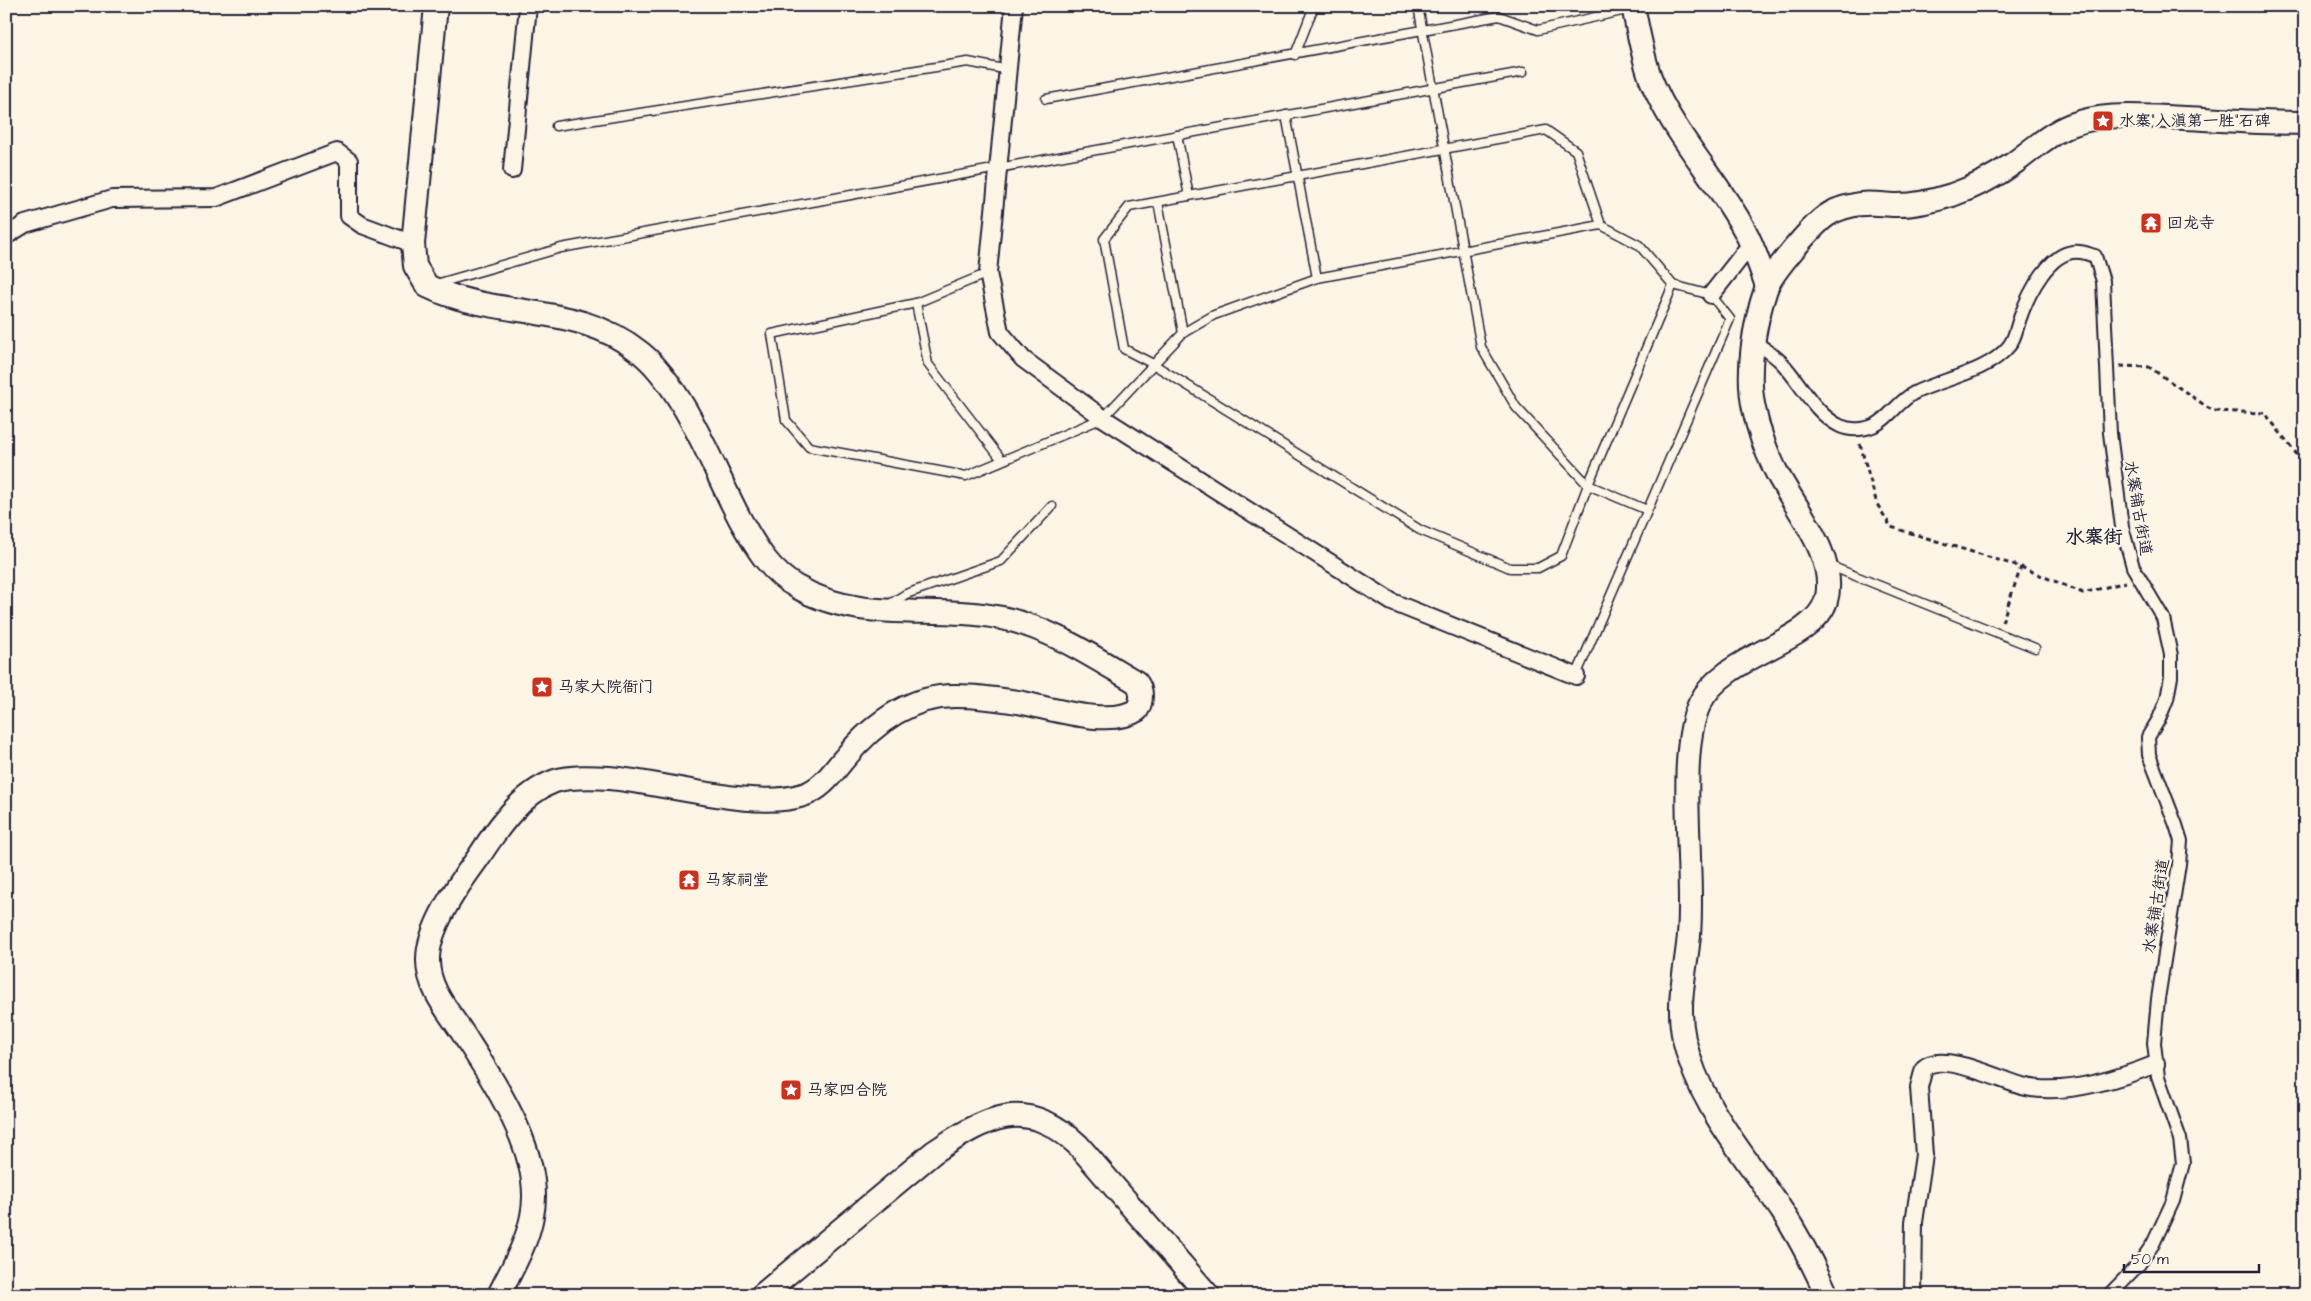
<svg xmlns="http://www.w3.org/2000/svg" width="2311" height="1301" font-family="'Architects Daughter','LXGW WenKai TC',sans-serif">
	<rect width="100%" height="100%" fill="#fcf5e5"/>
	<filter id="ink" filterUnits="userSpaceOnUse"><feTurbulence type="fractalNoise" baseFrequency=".02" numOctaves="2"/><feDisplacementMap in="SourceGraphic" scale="10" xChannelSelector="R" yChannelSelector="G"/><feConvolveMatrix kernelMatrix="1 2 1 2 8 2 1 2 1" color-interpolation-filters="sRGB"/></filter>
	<g filter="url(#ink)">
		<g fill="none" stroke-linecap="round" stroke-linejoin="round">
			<g stroke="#22223b" stroke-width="11">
				<g id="service">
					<polyline points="1418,6 1481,347 1516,407 1588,485 1647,510"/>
					<polyline points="1295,55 1314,6"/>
					<polyline points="1046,99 1499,16 1538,30 1631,9"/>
					<polyline points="1286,115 1317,278"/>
					<polyline points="556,126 968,62 1009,70"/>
					<polyline points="1177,135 1189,196"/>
					<polyline points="1158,202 1183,333"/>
					<polyline points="988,273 916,303 772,334 786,420 809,447 966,476 1103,418 1183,333 1214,315 1317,278 1601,225"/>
					<polyline points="436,284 561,248 1523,72"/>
					<polyline points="916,303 928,364 1002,460"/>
					<polyline points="1828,565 2035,648"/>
					<polyline points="890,604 906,594 1001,561 1052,506"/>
					<polyline points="1576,676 1730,319 1711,295 1673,285 1639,245 1601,225 1576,151 1546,130 1129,207 1104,239 1124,349 1153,364 1420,530 1510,568 1538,568 1561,556 1588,485 1673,285"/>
				</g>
			</g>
			<g stroke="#22223b" stroke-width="16">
				<path id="pedestrian" d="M1754,341C1763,348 1773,354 1781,362C1801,382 1813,413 1840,426C1851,431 1866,430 1877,424C1891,416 1899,401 1914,393C1944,378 1987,373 2009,346C2015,339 2017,326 2020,318C2028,295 2050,248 2080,252C2085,252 2090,255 2095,256L2103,281L2110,433L2122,527L2133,567L2163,618L2171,655V677L2167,699L2159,719L2148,737L2149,755L2176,825L2181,841L2179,864L2158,999L2154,1043L2158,1077L2180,1139L2183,1163L2173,1201L2153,1244L2139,1264L2109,1295"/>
			</g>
			<g stroke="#22223b" stroke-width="20">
				<g id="minor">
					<polyline points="1014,6 988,273 1000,332 1023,359 1103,418 1392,602 1576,676"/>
					<polyline points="512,170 528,6"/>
					<polyline points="6,236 25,224 112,199 216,198 337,152 349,161 349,216 362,225 413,244"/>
					<polyline points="1711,295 1751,244"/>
					<path d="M1913,1295L1914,1222L1924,1155L1919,1087L1924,1068C1942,1051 2000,1080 2022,1086C2063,1097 2118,1079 2156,1064"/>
				</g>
			</g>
			<g stroke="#22223b" stroke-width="26">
				<g id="secondary">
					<path d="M436,6L413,244L415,266L427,286C497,320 577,301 641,353C685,389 714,471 741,521C756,547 770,572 797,587C860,624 934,604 1002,618C1051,628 1093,657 1136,682C1143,690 1142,701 1137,710C1109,728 1050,708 1018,702C998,699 977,696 957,696C910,695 872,725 844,759C832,773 822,789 803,795C755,811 663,782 609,778C592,777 572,776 555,781C521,793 496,830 478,858C459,884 427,928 428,961C428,988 448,1011 462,1032C493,1081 545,1155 532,1216C527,1244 511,1270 499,1295"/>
					<path d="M1633,6C1638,30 1642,54 1650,77C1672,133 1715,176 1744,229C1754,247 1760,267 1767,286"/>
					<path d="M762,1295L934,1152C987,1117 1025,1095 1078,1145L1208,1295"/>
					<path d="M1827,1295C1814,1266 1800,1238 1782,1211C1745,1155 1699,1106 1684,1039C1676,1003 1686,971 1689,935C1691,910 1690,883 1689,857C1688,816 1682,739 1700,703C1725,653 1812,644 1826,601C1839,556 1791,504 1774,467C1765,449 1758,428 1754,409C1746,373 1754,324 1766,289C1772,272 1811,227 1826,216C1833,211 1841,208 1850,206C1864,202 1878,204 1893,205C1913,206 1933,201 1952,195C1975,187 1995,177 2014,163C2032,150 2050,133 2071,125C2101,113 2135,116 2166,117C2212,119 2258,123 2305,123"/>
				</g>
			</g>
			<g stroke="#22223b" stroke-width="3" stroke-dasharray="5 4" stroke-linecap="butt">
				<polyline points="2120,366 2149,367 2213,411 2265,413 2305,465"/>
				<polyline points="1860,444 1877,504 1891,527 2021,567 2083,593 2126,582"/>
				<polyline points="2002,622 2021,567"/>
			</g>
			<use href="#service" stroke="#fcf5e5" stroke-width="8"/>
			<use href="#pedestrian" stroke="#fcf5e5" stroke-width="12"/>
			<use href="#minor" stroke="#fcf5e5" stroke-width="16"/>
			<use href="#secondary" stroke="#fcf5e5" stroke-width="22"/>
		</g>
	</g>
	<defs>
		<g id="sight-square" transform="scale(1.125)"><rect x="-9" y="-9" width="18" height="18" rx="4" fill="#c8321e" stroke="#fcf5e5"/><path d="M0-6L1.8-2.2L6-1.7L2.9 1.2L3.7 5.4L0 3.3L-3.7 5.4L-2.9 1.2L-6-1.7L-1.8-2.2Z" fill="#fff"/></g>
		<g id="temple-square" transform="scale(1.125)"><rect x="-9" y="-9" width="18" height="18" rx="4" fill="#c8321e" stroke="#fcf5e5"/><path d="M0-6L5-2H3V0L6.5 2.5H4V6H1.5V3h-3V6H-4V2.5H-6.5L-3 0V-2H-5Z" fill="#fff"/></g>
	</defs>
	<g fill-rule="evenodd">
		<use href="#sight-square" x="2103" y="121"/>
		<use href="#temple-square" x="2151" y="223"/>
		<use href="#sight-square" x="542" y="687"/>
		<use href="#temple-square" x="689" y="880"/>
		<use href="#sight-square" x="791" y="1090"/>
	</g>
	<g text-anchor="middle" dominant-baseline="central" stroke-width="5" stroke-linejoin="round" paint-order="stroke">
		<g font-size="16" fill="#22223b" stroke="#fcf5e5" text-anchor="start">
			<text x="2119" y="121">水寨“入滇第一胜”石碑</text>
			<text x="2167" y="223">回龙寺</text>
			<text x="558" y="687">马家大院衙门</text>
			<text x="705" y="880">马家祠堂</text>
			<text x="807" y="1090">马家四合院</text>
		</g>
		<g font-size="16" fill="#22223b" stroke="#fcf5e5">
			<text transform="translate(2138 508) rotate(80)">水寨铺古街道</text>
			<text transform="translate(2156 906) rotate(-81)">水寨铺古街道</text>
		</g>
		<g font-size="19" font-weight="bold" fill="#22223b" stroke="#fcf5e5">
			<text x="2094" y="537">水寨街</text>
		</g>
	</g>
	<rect width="2311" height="1301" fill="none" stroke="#fcf5e5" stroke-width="25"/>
	<rect x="12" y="12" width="2286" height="1276" fill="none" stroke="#22223b" stroke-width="2" filter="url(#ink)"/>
	<path d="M2124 1264v8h135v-8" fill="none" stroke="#22223b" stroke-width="2.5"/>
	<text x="2131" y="1264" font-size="15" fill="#22223b" stroke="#fcf5e5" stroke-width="4" paint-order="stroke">50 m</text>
</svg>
